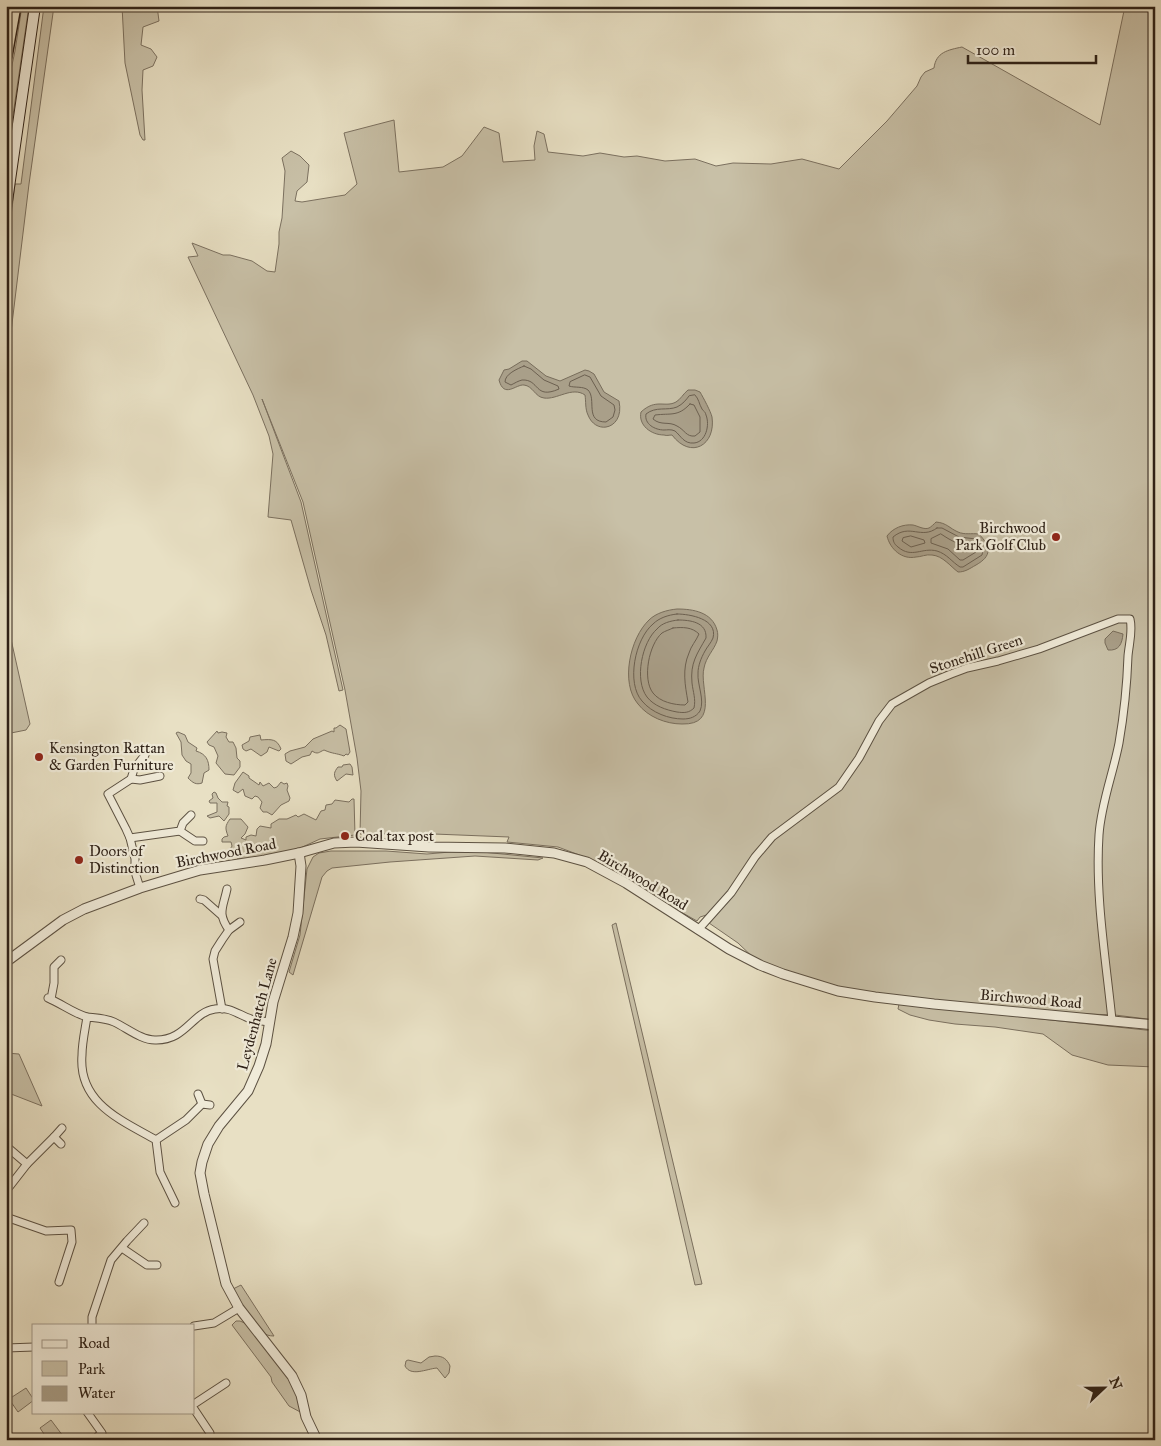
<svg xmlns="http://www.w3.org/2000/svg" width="1161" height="1446" font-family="'IM FELL Great Primer',serif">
	<rect width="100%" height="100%" fill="#e8e0c4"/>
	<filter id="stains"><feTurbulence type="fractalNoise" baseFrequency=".004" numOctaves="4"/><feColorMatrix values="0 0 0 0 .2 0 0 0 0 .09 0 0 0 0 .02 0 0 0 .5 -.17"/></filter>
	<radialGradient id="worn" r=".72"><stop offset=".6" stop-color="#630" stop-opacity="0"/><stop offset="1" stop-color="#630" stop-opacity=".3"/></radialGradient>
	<g fill="#c8c0a7" stroke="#7b705f">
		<polygon points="22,6 29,6 6,163 6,93 15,51"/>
		<polygon points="44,6 54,6 29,184 6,373 6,257 15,184 21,184"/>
		<polygon points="122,6 157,6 159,21 143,27 141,45 151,49 157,57 153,66 143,70 142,90 145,140 143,140 140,135 125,63"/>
		<path d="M1125,6H1155V1020L1115,1015L1005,1011L875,997L760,964L738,943L709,923L713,913L700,917L697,921L665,903L631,880L611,869L582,856L558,847L507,842L509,837L434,834H360L361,791L357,758L345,690L303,502L262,399L301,502L343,690L339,691L326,635L311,590L291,520L268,517L273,454L269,436L253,395L188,257L198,256L192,243L223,255H230L252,261L267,271L275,272L279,244V232L282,218L285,171L282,158L291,151L300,156L309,165L307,182L297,191L295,201L302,202L345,195L357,184L344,133L394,120L399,172L443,167L462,156L484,127L499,133L503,162L535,160L534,146L537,131L544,134L548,152L583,156L600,153L624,157L637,156L665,161L695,159L716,166L733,163L771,164L802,159L839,169L887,121L917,86L921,77L925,72L934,68C936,52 948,50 962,47L1100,125Z"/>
		<polygon points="6,617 30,724 26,730 6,734"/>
		<path d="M340,725L346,729L350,752L348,755L346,754L344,756C336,753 333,754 324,750C319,752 318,755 312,751L310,755L302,757L291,764L286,761L285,754L290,751L305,747L313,739L332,731L334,732V728H336Z"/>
		<polygon points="217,731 218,733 222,732 227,733 226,737 229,742 233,742 236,748 237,758 240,761 240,767 234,775 225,774 216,763 218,756 214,747 209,745 207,742"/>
		<path d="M178,732L185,735L188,742L197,748L196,751C206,754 209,760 209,770L204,773L202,783C196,785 193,783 188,778L191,773V764L186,761L182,755L181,742L176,733Z"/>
		<path d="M260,735L261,740C272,739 277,739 281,749L279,751L269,747L267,752L261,756L251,749L246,751L243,749L242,745L249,741L250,737Z"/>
		<path d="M350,764L352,767L353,775L346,774L337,781C333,775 334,772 338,767H342L343,765Z"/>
		<polygon points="243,772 249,776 249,778 259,785 260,782 263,786 269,783 274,788 277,787 281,782 284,784 287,783 288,786 287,790 290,798 289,801 281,805 272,815 267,812 263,812 260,808 262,802 258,797 255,796 252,799 245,796 243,789 238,793 233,790 235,783"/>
		<polygon points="214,792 216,793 218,798 222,802 228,802 227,806 229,807 229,814 224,821 219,816 210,818 207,816 217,812 217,803 210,803 209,801 213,798 212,794"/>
		<path d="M352,799H354L355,835L320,839L296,850L249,859L237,858L235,856L229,859L223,856L224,852L231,848L232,846L231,842H222V839L224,837L228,836C225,828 225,826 230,819H241L248,827L245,834L241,838L246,840V837L251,835L256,836L257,829L260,826L271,828V824L279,819H287L296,815L298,817L304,814L316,820L321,811L325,810L326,805L332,804L335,800L349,802Z"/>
		<polygon points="331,851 386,851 427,854 450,852 482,852 543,858 538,860 475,856 390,862 332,868 327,871 322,877 293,975 289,972 300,935 307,869 313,857 319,853"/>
		<polygon points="616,923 702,1284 695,1285 612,925"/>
		<polygon points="899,1004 1155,1031 1155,1067 1108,1065 1072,1055 1043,1034 995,1027 955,1024 929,1020 910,1015 898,1009"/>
		<polygon points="6,1053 19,1054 42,1106 6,1092"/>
		<path d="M241,1285L274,1336C269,1336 266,1335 263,1332C254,1325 238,1299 233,1289Z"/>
		<polygon points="236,1321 240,1321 249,1325 288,1375 294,1388 304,1414 289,1406 272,1382 271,1377 232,1325"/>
		<path d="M435,1356C443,1356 447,1359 450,1366L449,1373L445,1378L437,1368C426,1369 411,1377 405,1366L406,1361L408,1360L421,1363L429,1357Z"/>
		<polygon points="26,1388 34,1400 18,1412 9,1399"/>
		<polygon points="51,1420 66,1440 48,1440 40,1428"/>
	</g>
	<g fill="#a99f89" stroke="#786d5b">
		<path d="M522,361H527L546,376L560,381L585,370L589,371L594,374L604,392L619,401C625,429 596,436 588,415C585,409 586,401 585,395C572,386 557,400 544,398C535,397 533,386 524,385C516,384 504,399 499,380L504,370L509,369Z"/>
		<path d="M688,390H695L700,392C703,397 711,412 712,417C716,445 691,460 672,435C669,435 667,436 664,435C651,435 638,425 641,412C656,398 665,408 676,402C681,399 683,394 688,390Z"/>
		<path d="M936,522C947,523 949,528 958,532C965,535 971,533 979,534C991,547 992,556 976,565C969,569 965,572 958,572C950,566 943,556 932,555C926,554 921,557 916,557C902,560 890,549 887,536C893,528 903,524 913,525C918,526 924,530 929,528C931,527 934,524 936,522Z"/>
		<path d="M677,609C693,609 712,612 717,630C718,633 718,637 717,641C714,650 706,657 704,668C699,687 720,725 682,724C666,724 648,717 638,704C620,683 630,638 649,620C656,613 667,610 677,609Z"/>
		<path d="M1113,631L1123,634C1122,644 1119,651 1108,650L1105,643V639Z"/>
	</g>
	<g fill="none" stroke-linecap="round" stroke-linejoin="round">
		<g stroke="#6c6050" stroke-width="1">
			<path d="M524,366L531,369L544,380L558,386L559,389C534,400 540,379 522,380C518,381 515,383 511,385L505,382C505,374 517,369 524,366Z"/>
			<path d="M585,375L590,377L601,396L614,405L615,410L613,417L606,422C584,422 597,399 588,390C583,386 575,388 569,386L570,382Z"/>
			<path d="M695,395C699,399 699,404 702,409C704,412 705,411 706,415C710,425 706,442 694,443C684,444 681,436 675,431C671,429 667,430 664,430C655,430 644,424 646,414C656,406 667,411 677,407C683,404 686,400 689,396Z"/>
			<path d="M690,404L694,405L700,417V432L695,436C686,437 685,430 677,426C669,421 661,426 653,419L655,415C671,413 678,417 690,404Z"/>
			<path d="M937,528H942L959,537L976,539L983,550L982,555L963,567H960C952,562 947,554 937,551C922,547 912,559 898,547C894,544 893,541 893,537C910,523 921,540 937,528Z"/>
			<path d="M941,534C953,542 959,545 973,545L976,552L963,560H960L948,549L931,543V539Z"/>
			<polygon points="911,536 924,540 925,543 911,547 902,541 903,538"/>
			<path d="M677,614C690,614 718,619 713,638C711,643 707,647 705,651C701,658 698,666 698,673C697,684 705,700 700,711C696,717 690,719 683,719C669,719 652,713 642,701C626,683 635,639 653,624C659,618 668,615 677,614Z"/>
			<path d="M678,620C690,620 707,622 706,638C697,654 690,663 692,683C693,692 696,699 694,708C689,713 684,713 677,712C666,710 654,706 647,697C634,680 642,642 657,629C662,623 670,621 678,620Z"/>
			<path d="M673,628C683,627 692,627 699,634C696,641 691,646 689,653C682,669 685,685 688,702L685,705C674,705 660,702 653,693C642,679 649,644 662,633C665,631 669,630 673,628Z"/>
		</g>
		<g stroke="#5c5142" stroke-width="9">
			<g id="minor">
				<polyline points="131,779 140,780 160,776"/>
				<polyline points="180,831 195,841 203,841"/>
				<polyline points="130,838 180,831 183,823 191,815"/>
				<polyline points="140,888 135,872 135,859 130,838 126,829 108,794 131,779 134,769 145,755"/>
				<path d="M227,889C223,908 217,913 229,930"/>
				<polyline points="200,899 204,900 221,915"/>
				<path d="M698,930L731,893L755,857L772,837L839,787L859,758L879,721L892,704L929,683L951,674L967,668L998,661L1039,649L1118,619H1130C1133,631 1129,644 1128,656C1127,685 1124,714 1119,743C1113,774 1101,804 1099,835C1095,896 1106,960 1112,1020"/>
				<path d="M48,998C62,1004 73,1013 87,1017"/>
				<polyline points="51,999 54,983 54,967 61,960"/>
				<polyline points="222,1009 213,959 215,951 222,940 229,930 240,922"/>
				<polyline points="198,1094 202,1104"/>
				<polyline points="54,1137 62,1128"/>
				<polyline points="156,1140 186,1120 202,1104 210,1105"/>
				<polyline points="6,1146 27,1164"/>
				<polyline points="6,1191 27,1164 54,1137 61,1144"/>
				<path d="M175,1203L160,1172L156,1140C121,1120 78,1103 82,1055C82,1043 85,1030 87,1017C96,1018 105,1018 114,1022C127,1028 141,1040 155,1040C186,1041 192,1012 215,1009C229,1006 239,1015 251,1019C257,1021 264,1021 270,1022"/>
				<polyline points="6,1217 46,1231 71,1230 72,1242 59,1282"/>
				<polyline points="122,1248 147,1265 157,1265"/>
				<polyline points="92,1325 92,1317 111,1260 127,1241 144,1223"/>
				<polyline points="194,1326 214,1323 239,1308"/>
				<polyline points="6,1348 34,1347"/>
				<polyline points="194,1404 226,1383"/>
				<polyline points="194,1409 210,1433"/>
				<polyline points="87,1412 102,1433 98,1436"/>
			</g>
		</g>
		<g stroke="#5c5142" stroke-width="11">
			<g id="tertiary">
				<polyline points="299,853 301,866 298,913 293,937 273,1002 266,1044 259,1066 248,1091 219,1126 208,1144 202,1162 200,1173 204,1194 226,1284 239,1308 292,1376 301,1395 306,1417 317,1440"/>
				<polyline points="6,962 63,920 84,909 140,888 200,870 265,860 299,853 334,843 356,842 429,847 505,848 554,853 587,862 626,883 729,949 760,965 783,974 838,991 875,997 934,1004 1155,1025"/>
			</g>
		</g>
		<g stroke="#2e2117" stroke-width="12">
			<polyline id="secondary" points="6,208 35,6"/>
		</g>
		<g stroke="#2e2117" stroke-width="14">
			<polyline id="trunk" points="6,56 15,6"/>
		</g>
		<use href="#minor" stroke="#f0ebd9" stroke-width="7"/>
		<use href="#tertiary" stroke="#f0ebd9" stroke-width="9"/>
		<use href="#secondary" stroke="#f0ebd9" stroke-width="10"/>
		<use href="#trunk" stroke="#e8e0c4" stroke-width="11"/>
	</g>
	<g fill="#8f2418" stroke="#f0ebd9" stroke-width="2">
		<circle cx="1056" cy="537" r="5"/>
		<circle cx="39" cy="757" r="5"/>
		<circle cx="345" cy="836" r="5"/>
		<circle cx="79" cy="860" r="5"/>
	</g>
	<g text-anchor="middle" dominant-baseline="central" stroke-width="4.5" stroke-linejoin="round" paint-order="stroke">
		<g font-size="15" fill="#2e2117" stroke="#f0ebd9" text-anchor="start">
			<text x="1046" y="528" text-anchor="end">Birchwood<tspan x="1046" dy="17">Park Golf Club</tspan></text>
			<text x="49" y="748">Kensington Rattan<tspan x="49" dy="17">&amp; Garden Furniture</tspan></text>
			<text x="355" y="836">Coal tax post</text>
			<text x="89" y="851">Doors of<tspan x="89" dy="17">Distinction</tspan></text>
		</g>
		<g font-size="15" fill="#2e2117" stroke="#f0ebd9">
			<text transform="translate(976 654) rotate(-18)">Stonehill Green</text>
			<text transform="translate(226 853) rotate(-11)">Birchwood Road</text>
			<text transform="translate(643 880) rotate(31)">Birchwood Road</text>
			<text transform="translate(1031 999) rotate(5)">Birchwood Road</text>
			<text transform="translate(257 1014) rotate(-75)">Leydenhatch Lane</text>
		</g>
	</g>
	<rect width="1161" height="1446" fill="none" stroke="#e8e0c4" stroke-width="25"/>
	<rect x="8" y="8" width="1146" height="1431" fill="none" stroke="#2e2117" stroke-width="2.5"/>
	<rect x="12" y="12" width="1136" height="1421" fill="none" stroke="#2e2117"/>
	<rect x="32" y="1324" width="162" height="90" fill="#f0ebd9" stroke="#a29a8b"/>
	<rect x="42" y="1340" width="25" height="8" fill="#f0ebd9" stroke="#a29a8b"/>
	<text x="78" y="1348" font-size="15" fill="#2e2117">Road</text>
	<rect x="42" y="1361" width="25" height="15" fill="#c8c0a7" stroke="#a29a8b"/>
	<text x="78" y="1374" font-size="15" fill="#2e2117">Park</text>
	<rect x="42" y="1386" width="25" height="15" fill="#a99f89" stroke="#a29a8b"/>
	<text x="78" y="1398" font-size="15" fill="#2e2117">Water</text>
	<g transform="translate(1104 1388) rotate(68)" stroke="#f0ebd9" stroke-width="4" paint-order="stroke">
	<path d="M0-4L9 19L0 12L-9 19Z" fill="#2e2117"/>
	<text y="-8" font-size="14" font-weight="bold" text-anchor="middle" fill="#2e2117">N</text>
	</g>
	<path d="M968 55v8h128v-8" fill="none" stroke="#2e2117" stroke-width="2.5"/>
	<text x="976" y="55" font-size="15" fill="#2e2117" stroke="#f0ebd9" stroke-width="4" paint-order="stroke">100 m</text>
	<rect width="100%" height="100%" filter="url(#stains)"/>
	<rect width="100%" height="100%" fill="url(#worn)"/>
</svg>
